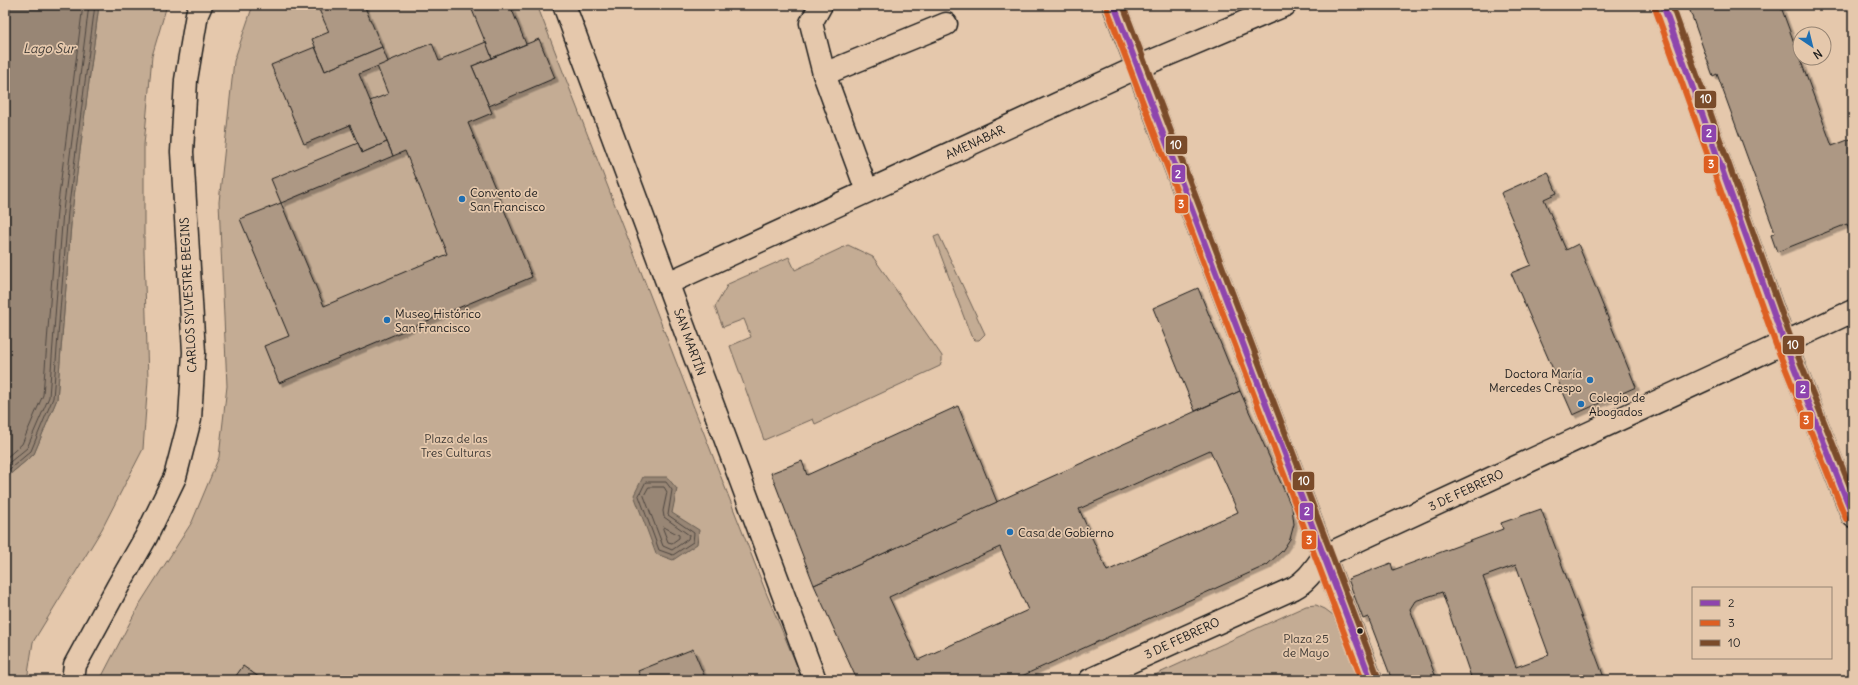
<svg xmlns="http://www.w3.org/2000/svg" width="1858" height="685" font-family="Delius,sans-serif">
	<defs>
		<filter id="shadow"><feDropShadow dx="3.5" dy="3.5" stdDeviation="0" flood-color="#0004"/></filter>
	</defs>
	<rect width="100%" height="100%" fill="#e5c8ac"/>
	<filter id="ink" filterUnits="userSpaceOnUse"><feTurbulence type="fractalNoise" baseFrequency=".025" numOctaves="2"/><feDisplacementMap in="SourceGraphic" scale="8" xChannelSelector="R" yChannelSelector="G"/><feConvolveMatrix kernelMatrix="1 2 1 2 8 2 1 2 1" color-interpolation-filters="sRGB"/></filter>
	<g filter="url(#ink)">
		<g fill="#c4ac94" stroke="#706458">
			<polygon points="99,5 167,5 152,56 144,145 144,251 148,380 143,449 102,529 33,642 27,680 5,680 5,482 8,476 34,454 57,399 72,212"/>
			<polygon points="253,5 537,5 767,595 803,680 100,680 139,605 192,522 219,457 227,386 219,202 234,61"/>
			<polygon points="939,235 985,334 979,340 975,340 971,336 934,237"/>
			<polygon points="848,245 873,257 942,356 942,361 940,366 815,424 813,419 764,440 730,346 751,337 744,319 723,327 715,307 728,284 789,257 795,270"/>
			<polygon points="1316,605 1325,609 1333,615 1359,680 1144,680 1306,606"/>
		</g>
		<g fill="#988675" stroke="#665c51">
			<polygon points="5,5 99,5 72,212 57,399 34,454 8,476 5,482"/>
			<polygon points="643,477 667,477 677,489 672,513 699,530 697,544 673,560 656,554 634,495"/>
		</g>
		<g fill="none" stroke-linecap="round" stroke-linejoin="round">
			<g stroke="#4e4640" stroke-width="1">
				<polyline points="5,459 22,444 43,395 57,211 83,5"/>
				<polyline points="5,466 27,448 49,397 63,211 89,5"/>
				<polyline points="5,473 31,451 53,398 68,212 95,5"/>
				<polygon points="646,482 666,482 672,490 668,515 694,533 693,542 673,555 659,550 639,496"/>
				<polygon points="649,487 664,487 667,492 663,511 664,517 689,535 688,539 672,550 663,546 644,496"/>
				<polygon points="664,527 679,535 679,538 672,543 668,542 663,529"/>
			</g>
		</g>
		<g fill="#ad9884" stroke="#1c1c1c" fill-rule="evenodd" filter="url(#shadow)">
			<polygon points="317,5 364,5 382,47 325,71 312,39 329,32"/>
			<polygon points="470,5 510,5 526,44 492,58"/>
			<polygon points="1688,5 1785,5 1781,7 1832,146 1853,138 1853,241 1847,224 1777,252 1771,235 1775,233 1717,74 1713,76"/>
			<polygon points="539,39 555,78 489,106 472,66"/>
			<polygon points="486,42 492,58 472,66 492,113 468,123 532,277 279,383 264,346 289,336 240,219 281,203 324,306 447,254 405,151 393,156 370,101 388,94 377,66 432,43 439,61"/>
			<polygon points="315,47 325,71 382,47 388,62 359,74 387,142 362,153 350,125 304,144 271,65"/>
			<polygon points="387,142 393,156 281,203 271,179 358,143 362,153"/>
			<polygon points="1548,172 1557,193 1544,199 1566,250 1578,244 1636,387 1573,415 1511,273 1531,265 1501,193"/>
			<polygon points="1198,288 1240,391 1195,411 1153,308"/>
			<path d="M1240,391L1292,508L1294,524L1290,539L1282,551L1267,565L1013,680H857L814,585ZM1210,450L1238,512L1107,571L1079,509ZM1000,547L1028,610L918,660L889,597Z"/>
			<polygon points="958,406 997,502 814,585 771,473 802,461 807,475"/>
			<path d="M1541,509L1605,680H1520L1519,677L1512,680H1472L1442,592L1415,601L1410,609L1437,680H1392L1368,617L1363,619L1348,579L1391,563L1393,570L1503,529L1501,523ZM1516,565L1549,655L1516,667L1483,577Z"/>
			<polygon points="693,649 706,680 642,680 638,671"/>
			<polygon points="243,666 263,680 233,680"/>
		</g>
		<g fill="none" stroke-linecap="round" stroke-linejoin="round">
			<g stroke="#1c1c1c" stroke-width="25">
				<g id="minor">
					<polyline points="564,5 815,680"/>
					<polyline points="821,5 811,23 824,74 867,191"/>
					<polyline points="1114,5 1371,680"/>
					<polyline points="1663,5 1784,342 1853,516"/>
					<polyline points="824,74 946,24"/>
					<polyline points="668,283 1138,67 1285,5"/>
					<path d="M1090,680L1294,588C1308,580 1315,568 1324,556L1853,311"/>
				</g>
			</g>
			<g stroke="#1c1c1c" stroke-width="25">
				<polyline id="major" points="73,680 75,665 118,586 146,537 175,477 190,419 194,352 182,152 186,80 197,14 201,5"/>
			</g>
			<use href="#minor" stroke="#e5c8ac" stroke-width="22"/>
			<use href="#major" stroke="#e5c8ac" stroke-width="22"/>
			<g stroke="#e5c8ac" stroke-width="9">
				<g id="bus-1">
					<polyline points="1114,5 1371,680"/>
					<polyline points="1663,5 1784,342 1853,516"/>
				</g>
			</g>
			<g stroke="#e5c8ac" stroke-width="9">
				<g id="bus-2">
					<polyline points="1107,8 1362,680"/>
					<polyline points="1655,8 1776,345 1846,519"/>
				</g>
			</g>
			<g stroke="#e5c8ac" stroke-width="9">
				<g id="bus-3">
					<polyline points="1123,5 1378,677"/>
					<polyline points="1672,5 1791,339 1853,494"/>
				</g>
			</g>
			<use href="#bus-1" stroke="#8e44ad" stroke-width="6"/>
			<use href="#bus-2" stroke="#dd5e21" stroke-width="6"/>
			<use href="#bus-3" stroke="#7a4b2a" stroke-width="6"/>
		</g>
	</g>
	<g fill="#1f6fb2" stroke="#e5c8ac" stroke-width="1.5">
		<circle cx="462" cy="199" r="4"/>
		<circle cx="387" cy="320" r="4"/>
		<circle cx="1590" cy="380" r="4"/>
		<circle cx="1581" cy="404" r="4"/>
		<circle cx="1010" cy="532" r="4"/>
	</g>
	<circle fill="#1c1c1c" stroke="#e5c8ac" stroke-width="1.5" cx="1360" cy="631" r="3.5"/>
	<g text-anchor="middle" dominant-baseline="central" stroke-width="3.5" stroke-linejoin="round" paint-order="stroke">
		<g font-size="12" fill="#1c1c1c" stroke="#e5c8ac">
			<text transform="translate(975 142) rotate(-25)">AMENABAR</text>
			<text transform="translate(188 295) rotate(-93)">CARLOS SYLVESTRE BEGINS</text>
			<text transform="translate(690 342) rotate(70)">SAN MARTÍN</text>
			<text transform="translate(1466 490) rotate(-25)">3 DE FEBRERO</text>
			<text transform="translate(1182 638) rotate(-25)">3 DE FEBRERO</text>
		</g>
		<g font-size="12" fill="#1c1c1c" stroke="#e5c8ac" text-anchor="start">
			<text x="470" y="192">Convento de<tspan x="470" dy="14">San Francisco</tspan></text>
			<text x="395" y="313">Museo Histórico<tspan x="395" dy="14">San Francisco</tspan></text>
			<text x="1582" y="373" text-anchor="end">Doctora María<tspan x="1582" dy="14">Mercedes Crespo</tspan></text>
			<text x="1589" y="397">Colegio de<tspan x="1589" dy="14">Abogados</tspan></text>
			<text x="1018" y="532">Casa de Gobierno</text>
		</g>
		<g font-size="12" fill="#3e3934" stroke="#e5c8ac">
			<text x="456" y="438">Plaza de las<tspan x="456" dy="14">Tres Culturas</tspan></text>
			<text x="1306" y="638">Plaza 25<tspan x="1306" dy="14">de Mayo</tspan></text>
		</g>
		<g font-size="13" font-style="italic" fill="#413c37" stroke="#e5c8ac">
			<text x="49" y="48">Lago Sur</text>
		</g>
	</g>
	<g stroke="#e5c8ac" stroke-width="1.5">
		<rect x="1694" y="90" width="23" height="19" rx="4" fill="#7a4b2a"/>
		<rect x="1701" y="124" width="16" height="19" rx="4" fill="#8e44ad"/>
		<rect x="1165" y="135" width="23" height="20" rx="4" fill="#7a4b2a"/>
		<rect x="1703" y="155" width="16" height="19" rx="4" fill="#dd5e21"/>
		<rect x="1171" y="164" width="15" height="19" rx="4" fill="#8e44ad"/>
		<rect x="1174" y="194" width="15" height="20" rx="4" fill="#dd5e21"/>
		<rect x="1782" y="335" width="23" height="20" rx="4" fill="#7a4b2a"/>
		<rect x="1795" y="380" width="15" height="19" rx="4" fill="#8e44ad"/>
		<rect x="1799" y="411" width="15" height="19" rx="4" fill="#dd5e21"/>
		<rect x="1292" y="471" width="23" height="20" rx="4" fill="#7a4b2a"/>
		<rect x="1299" y="502" width="15" height="19" rx="4" fill="#8e44ad"/>
		<rect x="1301" y="530" width="16" height="20" rx="4" fill="#dd5e21"/>
	</g>
	<g font-size="11" text-anchor="middle" font-weight="bold" fill="#fff">
		<text x="1706" y="103">10</text>
		<text x="1709" y="137">2</text>
		<text x="1176" y="149">10</text>
		<text x="1711" y="168">3</text>
		<text x="1178" y="178">2</text>
		<text x="1181" y="208">3</text>
		<text x="1793" y="349">10</text>
		<text x="1803" y="393">2</text>
		<text x="1806" y="424">3</text>
		<text x="1304" y="485">10</text>
		<text x="1307" y="515">2</text>
		<text x="1309" y="544">3</text>
	</g>
	<rect width="1858" height="685" fill="none" stroke="#e5c8ac" stroke-width="20"/>
	<rect x="10" y="10" width="1838" height="665" fill="none" stroke="#1c1c1c" stroke-width="1.5" filter="url(#ink)"/>
	<rect x="1692" y="587" width="140" height="72" fill="#e5c8ac" stroke="#958372"/>
	<rect x="1700" y="600" width="20" height="6" fill="#8e44ad" stroke="#958372"/>
	<text x="1728" y="607" font-size="12" fill="#1c1c1c">2</text>
	<rect x="1700" y="620" width="20" height="6" fill="#dd5e21" stroke="#958372"/>
	<text x="1728" y="627" font-size="12" fill="#1c1c1c">3</text>
	<rect x="1700" y="640" width="20" height="6" fill="#7a4b2a" stroke="#958372"/>
	<text x="1728" y="647" font-size="12" fill="#1c1c1c">10</text>
	<g transform="translate(1812 46) rotate(145)"><circle r="19" fill="#e5c8ac" stroke="#958372"/>
	<path d="M0-3L7 15L0 10L-7 15Z" fill="#1f6fb2"/>
	<text y="-6" font-size="11" font-weight="bold" text-anchor="middle" fill="#1c1c1c">N</text>
	</g>
</svg>
